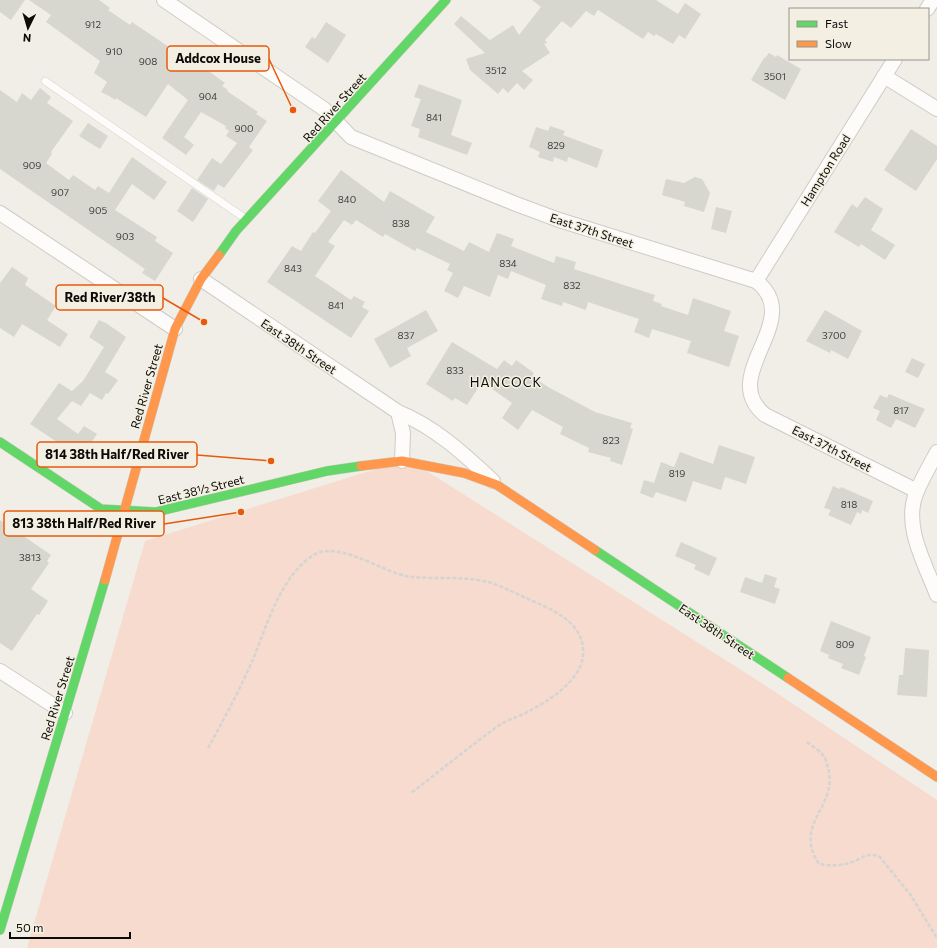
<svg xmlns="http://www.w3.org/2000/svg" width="937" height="948" font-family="Commissioner,sans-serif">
	<rect width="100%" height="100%" fill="#f0eee6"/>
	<polygon fill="#f6dbce" points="402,461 414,463 760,682 937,800 937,948 27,948 145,541"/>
	<g fill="#d7d7d0">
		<polygon points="0,0 25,0 11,20 0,12"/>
		<polygon points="29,0 99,0 110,8 108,10 130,25 132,22 206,72 207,70 225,83 222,86 228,90 227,91 258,112 256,114 267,121 249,147 253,150 224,188 218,184 214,191 197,180 212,158 221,164 237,143 226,136 229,131 225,128 226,126 201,112 184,137 194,145 186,155 162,138 188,100 168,84 146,117 116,98 115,100 109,96 101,92 107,82 94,73 100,61 46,22 51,15"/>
		<polygon points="532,0 656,0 678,14 685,3 701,14 685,39 679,35 673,44 656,34 654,36 648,32 643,39 598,10 594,16 586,11 571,28 562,21 545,40 547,43 544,44 550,53 522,71 533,80 524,90 517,83 508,93 503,88 498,94 470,70 466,59 485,53 454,24 461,16 490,40 513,25 519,35 541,7"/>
		<polygon points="326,22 346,35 328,63 305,47 312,37 315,39"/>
		<polygon points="769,53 776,57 777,55 801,69 785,100 751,80 764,58 765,58"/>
		<polygon points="419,84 462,100 451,135 472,143 467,155 418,137 420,129 411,126 421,99 414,97"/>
		<polygon points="40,88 51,97 47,103 73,121 51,152 52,154 46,163 69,180 73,175 95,190 98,186 109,193 132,157 167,182 154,200 132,184 115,210 157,237 155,241 173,253 155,281 142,273 145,269 0,169 0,90 17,102 22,93 31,100"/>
		<polygon points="88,123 108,136 100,149 79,136"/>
		<polygon points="550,126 565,131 563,135 603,150 597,168 568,157 567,162 554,157 553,162 538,157 540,152 529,147 536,127 548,131"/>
		<polygon points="911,129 937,146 937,159 916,191 884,170"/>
		<polygon points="341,170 384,202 390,191 435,217 426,232 464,251 469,242 489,252 497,233 514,239 511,246 554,263 556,256 576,262 574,269 655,295 653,301 662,304 661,306 688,315 693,298 731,311 724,331 739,336 729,367 687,353 691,341 652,329 649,338 634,332 639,319 588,302 586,310 563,302 562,306 541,299 546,285 511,271 508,279 498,275 490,297 464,286 458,298 444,291 453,273 447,270 450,264 417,248 415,251 385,234 383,237 356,220 352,225 344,220 328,242 335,246 315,276 351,300 354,296 365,302 362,307 369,311 351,338 267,282 292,246 301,251 313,232 315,233 331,211 318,201"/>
		<polygon points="695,177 702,179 710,193 704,212 684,206 685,202 662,195 666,179 684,183"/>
		<polygon points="192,188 208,199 193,222 177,211"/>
		<polygon points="865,197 883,209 871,230 895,245 885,260 861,244 859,247 834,232 852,204 857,208"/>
		<polygon points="716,207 732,211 726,233 711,229"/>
		<polygon points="12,267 28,278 25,285 56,306 47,320 68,334 60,347 22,324 14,337 0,328 0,283"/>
		<polygon points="426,310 438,331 407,348 411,356 390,368 374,339"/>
		<polygon points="825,310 862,331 848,359 831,350 830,353 806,341"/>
		<polygon points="99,320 106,323 126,337 105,372 118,380 108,394 106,393 102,400 90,393 81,406 72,401 57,419 78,434 84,426 97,434 81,458 30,424 59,383 72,391 83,381 104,347 89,337"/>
		<polygon points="452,342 497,369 504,360 512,366 516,360 534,373 532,376 548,387 595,412 632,423 630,428 633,429 622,465 610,461 611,458 588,452 589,448 560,434 563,427 532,410 518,430 502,418 512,403 482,382 467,405 455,398 453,401 426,384"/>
		<polygon points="912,358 925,364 918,378 905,372"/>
		<polygon points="889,394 925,409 915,428 896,419 891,428 876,420 880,411 873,408 880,395 887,398"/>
		<polygon points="719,445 755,457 746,484 725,477 721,490 693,481 686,502 656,492 653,498 640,493 644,480 654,483 661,462 674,467 680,452 713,464"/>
		<polygon points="833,486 840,489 841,487 873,501 868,513 862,510 861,514 857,512 851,525 828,515 831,510 824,508"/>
		<polygon points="0,520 51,555 47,561 49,563 31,589 48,601 39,615 37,614 12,651 0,643"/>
		<polygon points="681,542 717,558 709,576 694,569 696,565 675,556"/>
		<polygon points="765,574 777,578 774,587 780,589 775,604 740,592 745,577 762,583"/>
		<polygon points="831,621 871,637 864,656 866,657 859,675 841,668 843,664 828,658 829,655 820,651"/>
		<polygon points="905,648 929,650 927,697 897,695 899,675 903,675"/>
	</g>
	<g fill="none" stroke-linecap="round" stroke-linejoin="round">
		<g stroke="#ceccc6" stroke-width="8">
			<polyline id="lane" points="45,81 246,219"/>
		</g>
		<g stroke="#ceccc6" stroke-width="16">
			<g id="street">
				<path d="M164,0L324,109L351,137L516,204L559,220L756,281C807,320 716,375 765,415L917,491"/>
				<polyline points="927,9 933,0"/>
				<polyline points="884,76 937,109"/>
				<polyline points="0,213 175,329"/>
				<path d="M201,279L398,412C435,427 464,454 493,481"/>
				<polyline points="756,281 895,59"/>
				<polyline points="398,412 403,433 402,461"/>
				<path d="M937,452C930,465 923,477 917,491C902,525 925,563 937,595"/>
				<polyline points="0,671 65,713"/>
			</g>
		</g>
		<g stroke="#ceccc6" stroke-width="10">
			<g id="fast">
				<polyline points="219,255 236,231 446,0"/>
				<polyline points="0,442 101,509 156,512 327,471 361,466"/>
				<polyline points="595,550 788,678"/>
				<polyline points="0,930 105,580"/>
			</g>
		</g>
		<g stroke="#ceccc6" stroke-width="10">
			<g id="slow">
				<polyline points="361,466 402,461 464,473 497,485 595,550"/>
				<polyline points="105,580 175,329 201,279 219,255"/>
				<polyline points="788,678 937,777"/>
			</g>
		</g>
		<g stroke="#d4d4d2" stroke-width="2.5" stroke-dasharray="4 2" stroke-linecap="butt">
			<path d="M807,742C812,746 820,751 824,756C826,759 827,764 828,768C839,807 792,823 819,864C830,866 841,866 852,862C865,857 864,853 879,856L910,894L937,938"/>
			<path d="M208,748C223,721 238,693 251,664C267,627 278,580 312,556C336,539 381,571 406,576C429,580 454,576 478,580C495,582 508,590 524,597C550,609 586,621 583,656C581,680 549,701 529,711C519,717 508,719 498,726C469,747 440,771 411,793"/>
		</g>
		<use href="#lane" stroke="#fdfcfb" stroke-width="7"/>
		<use href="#street" stroke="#fdfcfb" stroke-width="14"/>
		<use href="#fast" stroke="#63d668" stroke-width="9"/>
		<use href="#slow" stroke="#ff974d" stroke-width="9"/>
	</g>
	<g text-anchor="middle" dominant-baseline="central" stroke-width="3" stroke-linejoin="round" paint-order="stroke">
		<g font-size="10" fill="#403f3a">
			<text x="93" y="24">912</text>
			<text x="114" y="51">910</text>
			<text x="148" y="61">908</text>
			<text x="496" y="70">3512</text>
			<text x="775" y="76">3501</text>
			<text x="208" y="96">904</text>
			<text x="434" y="117">841</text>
			<text x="244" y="128">900</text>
			<text x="556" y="145">829</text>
			<text x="32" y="165">909</text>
			<text x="60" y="192">907</text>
			<text x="347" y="199">840</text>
			<text x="98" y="210">905</text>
			<text x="401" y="223">838</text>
			<text x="125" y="236">903</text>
			<text x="508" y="263">834</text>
			<text x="293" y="268">843</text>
			<text x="572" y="285">832</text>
			<text x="336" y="305">841</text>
			<text x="406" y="335">837</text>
			<text x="834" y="335">3700</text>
			<text x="455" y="370">833</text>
			<text x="901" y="410">817</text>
			<text x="611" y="440">823</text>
			<text x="677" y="473">819</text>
			<text x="849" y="504">818</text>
			<text x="30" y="557">3813</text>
			<text x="845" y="644">809</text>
		</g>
		<g font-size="12" fill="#0d0b07" stroke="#f3f0e3">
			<text transform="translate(334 107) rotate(-48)">Red River Street</text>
			<text transform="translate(825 170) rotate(-58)">Hampton Road</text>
			<text transform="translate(592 230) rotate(18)">East 37th Street</text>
			<text transform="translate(299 346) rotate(34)">East 38th Street</text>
			<text transform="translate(146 386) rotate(-74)">Red River Street</text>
			<text transform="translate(832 448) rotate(27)">East 37th Street</text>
			<text transform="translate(201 489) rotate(-14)">East 38½ Street</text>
			<text transform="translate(717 631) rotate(34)">East 38th Street</text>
			<text transform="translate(57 698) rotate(-73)">Red River Street</text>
		</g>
		<g font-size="13" letter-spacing="1" fill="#0d0b07" stroke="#f3f0e3">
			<text x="506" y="382">HANCOCK</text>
		</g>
	</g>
	<path fill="none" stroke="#e8590c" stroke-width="1.5" d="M293 110L269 59M204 322L163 298M271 461L197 455M241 512L164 524"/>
	<g fill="#e8590c" stroke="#f3f0e3" stroke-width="1.5">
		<circle cx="293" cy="110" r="4"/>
		<circle cx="204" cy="322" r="4"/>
		<circle cx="271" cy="461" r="4"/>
		<circle cx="241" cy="512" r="4"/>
	</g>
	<g fill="#f3f0e3" stroke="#e8590c" stroke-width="1.5">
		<rect x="167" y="46" width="102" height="25" rx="4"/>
		<rect x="56" y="285" width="107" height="25" rx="4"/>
		<rect x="37" y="442" width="160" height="25" rx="4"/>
		<rect x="4" y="511" width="160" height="25" rx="4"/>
	</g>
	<g font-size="13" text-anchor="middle" font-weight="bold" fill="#0d0b07">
		<text x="218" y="63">Addcox House</text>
		<text x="110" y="302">Red River/38th</text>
		<text x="117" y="459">814 38th Half/Red River</text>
		<text x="84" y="528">813 38th Half/Red River</text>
	</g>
	<rect x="789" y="8" width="140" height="52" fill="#f3f0e3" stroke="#97948b"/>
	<rect x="797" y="21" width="20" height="6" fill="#63d668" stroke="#97948b"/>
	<text x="825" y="28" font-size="12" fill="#0d0b07">Fast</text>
	<rect x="797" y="41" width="20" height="6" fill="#ff974d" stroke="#97948b"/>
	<text x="825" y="48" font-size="12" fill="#0d0b07">Slow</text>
	<g transform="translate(28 28) rotate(185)" stroke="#f3f0e3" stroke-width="3" paint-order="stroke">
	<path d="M0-3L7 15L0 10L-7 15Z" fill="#0d0b07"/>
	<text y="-6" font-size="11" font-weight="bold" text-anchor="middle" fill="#0d0b07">N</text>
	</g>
	<path d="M10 932v6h120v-6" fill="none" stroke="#0d0b07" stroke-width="2"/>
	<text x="16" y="932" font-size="12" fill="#0d0b07" stroke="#f3f0e3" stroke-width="3" paint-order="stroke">50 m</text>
</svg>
